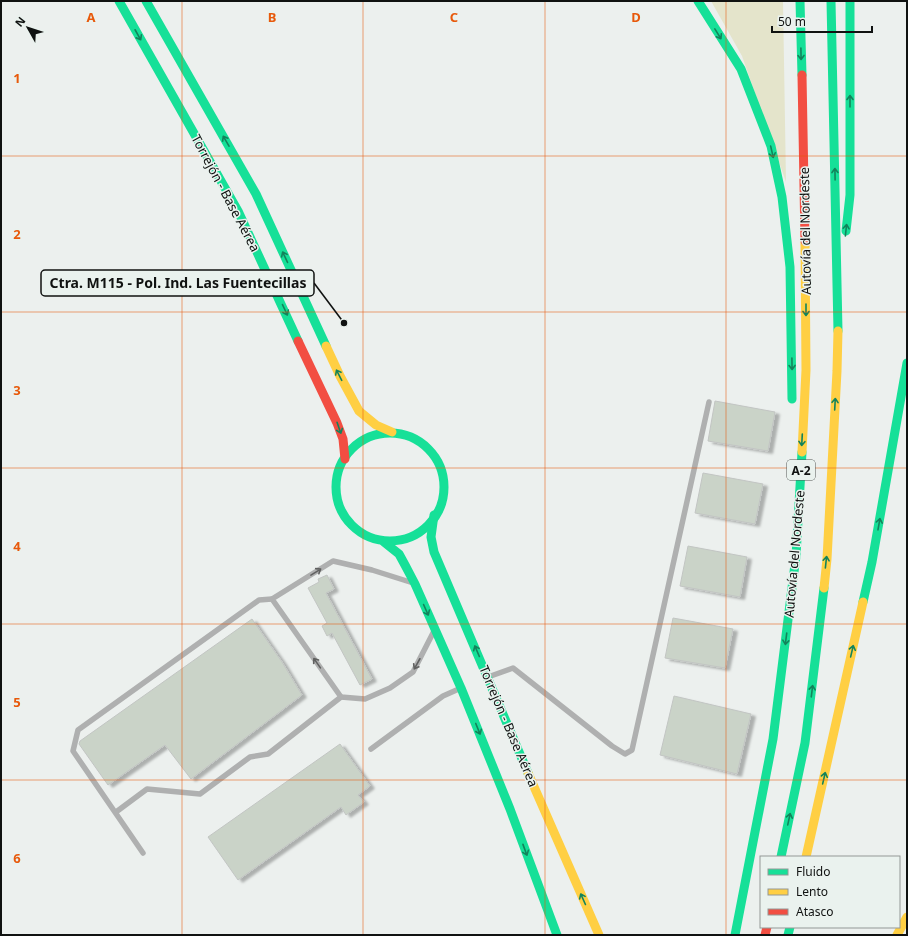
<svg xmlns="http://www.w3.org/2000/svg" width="908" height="936" font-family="'Noto Sans',sans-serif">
	<defs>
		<filter id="shadow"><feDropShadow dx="4.5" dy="2.5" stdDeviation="1" flood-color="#0004"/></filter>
	</defs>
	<rect width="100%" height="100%" fill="#ecf0ee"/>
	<polygon fill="#e4e4cb" points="711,1 783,1 786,182 742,56"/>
	<g fill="#cad3c8" stroke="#c2c5c3" filter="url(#shadow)">
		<polygon points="715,401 775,412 768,451 708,441"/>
		<polygon points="703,473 763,484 755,524 695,513"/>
		<polygon points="688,546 747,557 740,597 680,586"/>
		<polygon points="327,575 334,589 326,593 372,679 360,685 332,633 327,636 322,626 327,623 308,588 319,582 318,579"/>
		<polygon points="673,618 733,629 725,668 665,658"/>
		<polygon points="252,619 282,662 302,695 191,779 165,745 108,785 79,744 80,741"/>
		<polygon points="674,696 751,714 737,774 660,755"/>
		<polygon points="340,744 370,786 358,795 364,802 346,815 341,807 238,880 208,837"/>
	</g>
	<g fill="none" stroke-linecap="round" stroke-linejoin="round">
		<g stroke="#afb0b0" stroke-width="5.5">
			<polyline points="410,582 372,570 333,561 272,599 341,697 365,699 390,688 413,672 434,631"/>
			<polyline points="488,677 513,668 612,746 625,754 632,750 709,402"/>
			<polyline points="371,749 443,696 461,688"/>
			<polyline points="116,812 147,789 200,794 250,757 268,754 341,697"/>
			<polyline points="143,853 73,751 78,730 259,600 272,599"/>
		</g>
		<g stroke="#16e098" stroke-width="9">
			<polyline points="119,1 238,211 298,341"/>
			<polyline points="146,1 256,194 326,346"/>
			<polyline points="698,1 741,69 771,146 782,197 790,267 792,399"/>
			<polyline points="800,1 802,75"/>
			<polyline points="831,1 838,331"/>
			<polyline points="846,231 850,195 850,1"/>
			<circle cx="390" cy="487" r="54"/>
			<polyline points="434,515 431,537 434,552 528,773"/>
			<polyline points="384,542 399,554 405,565 415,584 461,688 510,809 557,935"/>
			<polyline points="863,602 872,562 907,363"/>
			<polyline points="781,857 805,743 824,588"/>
			<polyline points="735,935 773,739 796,556 802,452"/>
			<polyline points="788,935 790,927"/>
		</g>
		<g stroke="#ffcf43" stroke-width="9">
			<polyline points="326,346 340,376 359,411 376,425 392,432"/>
			<polyline points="802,452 806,370 805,241"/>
			<polyline points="824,588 827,559 837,371 838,331"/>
			<polyline points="528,773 599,935"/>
			<polyline points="806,857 863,602"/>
			<polyline points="897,935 907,917"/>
		</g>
		<g stroke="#f24e42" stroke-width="9">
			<polyline points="802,75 805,241"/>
			<polyline points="298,341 337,423 343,439 345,459"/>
			<polyline points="765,935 767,927"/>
		</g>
	</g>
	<defs><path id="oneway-shaft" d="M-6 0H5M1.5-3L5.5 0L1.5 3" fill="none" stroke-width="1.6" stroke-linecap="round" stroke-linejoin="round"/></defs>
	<g stroke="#13835b">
		<use href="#oneway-shaft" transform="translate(718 34) rotate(58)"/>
		<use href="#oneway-shaft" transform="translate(138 35) rotate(61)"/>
		<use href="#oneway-shaft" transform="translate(801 54) rotate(89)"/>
		<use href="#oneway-shaft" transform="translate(850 101) rotate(-90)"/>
		<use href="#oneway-shaft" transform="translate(226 141) rotate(-120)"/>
		<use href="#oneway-shaft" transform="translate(772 152) rotate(77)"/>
		<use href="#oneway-shaft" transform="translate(835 174) rotate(-91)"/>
		<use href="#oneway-shaft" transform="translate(846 230) rotate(-84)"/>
		<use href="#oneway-shaft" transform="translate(285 257) rotate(-115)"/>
		<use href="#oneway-shaft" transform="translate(285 310) rotate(65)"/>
		<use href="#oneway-shaft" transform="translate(806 310) rotate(90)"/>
		<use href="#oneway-shaft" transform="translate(792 364) rotate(89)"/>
		<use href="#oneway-shaft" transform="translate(339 375) rotate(-117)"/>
		<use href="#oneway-shaft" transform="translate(835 404) rotate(-87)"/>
		<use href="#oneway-shaft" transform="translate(339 428) rotate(71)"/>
		<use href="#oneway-shaft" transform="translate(802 440) rotate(93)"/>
		<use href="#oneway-shaft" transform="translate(879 524) rotate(-80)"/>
		<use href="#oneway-shaft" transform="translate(826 562) rotate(-84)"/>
		<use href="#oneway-shaft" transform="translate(426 610) rotate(66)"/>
		<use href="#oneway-shaft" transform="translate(786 639) rotate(97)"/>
		<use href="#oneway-shaft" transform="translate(477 651) rotate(-113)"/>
		<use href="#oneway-shaft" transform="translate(852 651) rotate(-77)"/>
		<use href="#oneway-shaft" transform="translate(812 691) rotate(-83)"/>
		<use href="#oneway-shaft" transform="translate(478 729) rotate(68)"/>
		<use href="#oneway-shaft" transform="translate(824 778) rotate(-77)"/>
		<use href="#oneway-shaft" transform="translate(789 819) rotate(-78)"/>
		<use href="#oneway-shaft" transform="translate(525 850) rotate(70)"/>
		<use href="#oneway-shaft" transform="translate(583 899) rotate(-114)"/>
	</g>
	<g stroke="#606160">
		<use href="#oneway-shaft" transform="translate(316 572) rotate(-32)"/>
		<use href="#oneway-shaft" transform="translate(317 663) rotate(-125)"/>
		<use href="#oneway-shaft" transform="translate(417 664) rotate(119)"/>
	</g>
	<path fill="none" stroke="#e8590c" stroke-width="1" stroke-opacity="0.55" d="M182,1V935M363,1V935M545,1V935M726,1V935M1,156H907M1,312H907M1,468H907M1,624H907M1,780H907"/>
	<g text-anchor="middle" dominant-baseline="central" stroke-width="3" stroke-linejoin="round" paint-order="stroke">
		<rect fill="#eaf2ee" stroke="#515553" stroke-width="1" x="787" y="460" width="28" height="20" rx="3"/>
		<g font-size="12" font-weight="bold" fill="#101211">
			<text x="801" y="470">A-2</text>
		</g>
		<g font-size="13" fill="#101211" stroke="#eaf2ee">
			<text transform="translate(226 193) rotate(62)">Torrejón - Base Aérea</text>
			<text transform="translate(805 231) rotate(-91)">Autovía del Nordeste</text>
			<text transform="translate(794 554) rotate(-85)">Autovía del Nordeste</text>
			<text transform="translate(509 726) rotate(67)">Torrejón - Base Aérea</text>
		</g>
	</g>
	<g font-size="13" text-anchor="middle" font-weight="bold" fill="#e8590c" stroke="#eaf2ee" stroke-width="3" stroke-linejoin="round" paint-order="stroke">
		<text x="91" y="22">A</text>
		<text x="272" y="22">B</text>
		<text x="454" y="22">C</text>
		<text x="636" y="22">D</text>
		<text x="17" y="83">1</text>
		<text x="17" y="239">2</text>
		<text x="17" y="395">3</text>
		<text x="17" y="551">4</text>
		<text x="17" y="707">5</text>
		<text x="17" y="863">6</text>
	</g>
	<path fill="none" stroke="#101211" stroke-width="1.5" d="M344 323L314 283"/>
	<circle fill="#101211" stroke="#eaf2ee" stroke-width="1.5" cx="344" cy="323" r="4"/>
	<rect fill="#eaf2ee" stroke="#101211" stroke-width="1.5" x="41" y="270" width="273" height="26" rx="4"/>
	<g font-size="14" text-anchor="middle" font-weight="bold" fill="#101211">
		<text x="178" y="288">Ctra. M115 - Pol. Ind. Las Fuentecillas</text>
	</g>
	<rect width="908" height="936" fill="none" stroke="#101211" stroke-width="4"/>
	<rect x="760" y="856" width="140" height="72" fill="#eaf2ee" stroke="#939896"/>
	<rect x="768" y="869" width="20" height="6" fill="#16e098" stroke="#939896"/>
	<text x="796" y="876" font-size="12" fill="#101211">Fluido</text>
	<rect x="768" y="889" width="20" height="6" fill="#ffcf43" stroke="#939896"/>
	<text x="796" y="896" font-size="12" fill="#101211">Lento</text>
	<rect x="768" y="909" width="20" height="6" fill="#f24e42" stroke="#939896"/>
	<text x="796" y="916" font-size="12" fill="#101211">Atasco</text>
	<g transform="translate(28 28) rotate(309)" stroke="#eaf2ee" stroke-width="3" paint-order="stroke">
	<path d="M0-3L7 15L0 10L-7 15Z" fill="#101211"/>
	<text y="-6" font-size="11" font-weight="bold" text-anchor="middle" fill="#101211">N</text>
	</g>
	<path d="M772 26v6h100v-6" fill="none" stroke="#101211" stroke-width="2"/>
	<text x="778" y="26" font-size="12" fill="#101211" stroke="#eaf2ee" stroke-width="3" paint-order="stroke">50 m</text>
</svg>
